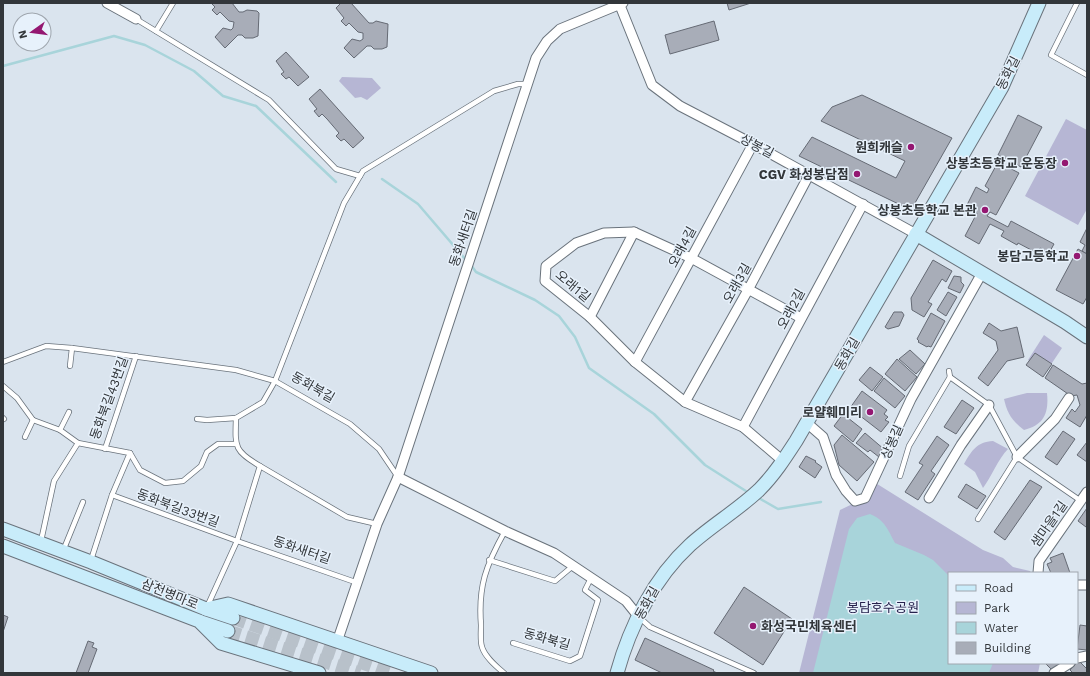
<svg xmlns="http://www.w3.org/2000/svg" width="1090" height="676" font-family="'Work Sans','Noto Sans KR',sans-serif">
	<rect width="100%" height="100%" fill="#dae4ee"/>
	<g fill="#b6b6d4">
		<polygon points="342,77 372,78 381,88 367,100 361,97 355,98 339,81"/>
		<polygon points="1066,119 1087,130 1087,209 1078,225 1025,196"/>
		<polygon points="1044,335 1062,348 1046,372 1028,360"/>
		<path d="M1027,393H1047C1049,413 1044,425 1024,430C1012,421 1007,413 1004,399Z"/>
		<path d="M993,441L1008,449C998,459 992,476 983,488L975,472L964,464C972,450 977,442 993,441Z"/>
		<polygon points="874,482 983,550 1003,558 1013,567 1030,571 1031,573 949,573 949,663 1040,663 1038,673 799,673 840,510 865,498"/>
	</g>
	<path fill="#a8d4da" d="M870,514C885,520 888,530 895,543L924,555L933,560L949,576V663H993L989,673H813L849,529L857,518Z"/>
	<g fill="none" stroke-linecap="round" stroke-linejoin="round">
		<g stroke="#a8d4da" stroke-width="2.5">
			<polyline points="3,66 114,36 145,45 194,71 223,96 256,106 336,182"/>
			<polyline points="382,179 418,204 466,260"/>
			<polyline points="471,265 476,272 535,300 559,316 575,337 589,368 654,414 705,465 749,493"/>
			<polyline points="757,497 778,509 821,502"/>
		</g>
	</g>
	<g fill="#a8adb8" stroke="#656a74">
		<polygon points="211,3 232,3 239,12 243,12 247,10 257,11 259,13 258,36 253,38 245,38 242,35 238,35 225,48 215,37 223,28 231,30 233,28 234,22 229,21 220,12 217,15 212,10 215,7"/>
		<polygon points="341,3 351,3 369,23 373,23 376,21 388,24 387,47 382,49 374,49 371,46 367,46 354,58 344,48 352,39 360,41 363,39 363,33 358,32 349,23 346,26 341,21 344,18 336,8"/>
		<polygon points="727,3 751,3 729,10"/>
		<polygon points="714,21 719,40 670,54 665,35"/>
		<polygon points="286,52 309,77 298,86 289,77 286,79 281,74 284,72 276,61"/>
		<polygon points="320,89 364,138 353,148 344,139 341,141 336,136 339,133 327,119 322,114 319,117 314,111 317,109 309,99"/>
		<polygon points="862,95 952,138 911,210 799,156 812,137 896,178 905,161 821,121 832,107"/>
		<polygon points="1018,115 1042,127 1021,167 998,155"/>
		<polygon points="998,162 1019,173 996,215 990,212 987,216 1008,227 1011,221 1054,244 1049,253 1040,248 1037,253 1018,243 1017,245 1001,236 1004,231 990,224 979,244 965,236 977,213 966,207 976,187 987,193 989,189 985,186"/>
		<polygon points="1087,228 1087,254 1082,251 1085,245 1080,242"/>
		<polygon points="1078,249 1087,254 1087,297 1083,304 1056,290"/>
		<polygon points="933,260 952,271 946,282 942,279 928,302 932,304 924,317 912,310 911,298"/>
		<polygon points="954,276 961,277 961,282 964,285 960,293 948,288"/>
		<polygon points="948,292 957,297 946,316 937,310"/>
		<polygon points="894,312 902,312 904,315 899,326 888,329 885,327"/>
		<polygon points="931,313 945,321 931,347 928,346 927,347 918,342 919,341 917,339"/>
		<polygon points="989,323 1001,331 1017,327 1024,357 1007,361 988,386 978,378 998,350 996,341 983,333"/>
		<polygon points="910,350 925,364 916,374 899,359"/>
		<polygon points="1035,353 1052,364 1043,377 1026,365"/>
		<polygon points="897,359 917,377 905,391 885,374"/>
		<polygon points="1053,365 1082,384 1087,383 1087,415 1080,427 1066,418 1072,409 1075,412 1080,405 1077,395 1071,396 1045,378"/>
		<polygon points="870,367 883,377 872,391 859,380"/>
		<polygon points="884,378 905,396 895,408 874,391"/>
		<polygon points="862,391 887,410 884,414 888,417 885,420 889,422 881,432 850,408"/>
		<polygon points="962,400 974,408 956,434 944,427"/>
		<polygon points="843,414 862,429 853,442 834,426"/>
		<polygon points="1063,431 1075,439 1057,465 1045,457"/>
		<polygon points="865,433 885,450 879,457 870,450 868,452 856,443"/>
		<polygon points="842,435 874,462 857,481 839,465 834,445"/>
		<polygon points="937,436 949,445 931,471 935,474 918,500 905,492 923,465 919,463"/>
		<polygon points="1087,442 1087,462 1077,455"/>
		<polygon points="806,456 816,461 815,462 822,467 815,478 799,467"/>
		<polygon points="1030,480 1042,487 1005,540 994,532"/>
		<polygon points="966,484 986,496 977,509 958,497"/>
		<polygon points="1087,508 1087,526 1086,527 1078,521"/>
		<polygon points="1063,553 1070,573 1051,573 1047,564 1052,562 1050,558"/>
		<polygon points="744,587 792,619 763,665 714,633"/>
		<polygon points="3,615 8,617 3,632"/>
		<polygon points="1080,625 1087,626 1087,650 1077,649"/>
		<polygon points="645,638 714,670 713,671 717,673 662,673 635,660"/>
		<polygon points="88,641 94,643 92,647 97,649 88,673 76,673"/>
		<polygon points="1079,661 1087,669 1087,673 1073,673 1070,670"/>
		<polygon points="1045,663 1061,663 1054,672"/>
	</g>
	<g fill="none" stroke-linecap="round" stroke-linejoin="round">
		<g stroke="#b8c1ca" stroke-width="13" stroke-dasharray="13 6" stroke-linecap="butt">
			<polyline points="233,618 391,673"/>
			<polyline points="228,631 360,673"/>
		</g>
		<g stroke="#6a737c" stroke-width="6">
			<g id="lane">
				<polyline points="1077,3 1051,55 1087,75"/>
				<polyline points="136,19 269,100 336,169 360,176"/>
				<polyline points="156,31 173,3"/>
				<polyline points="3,362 46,346 72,348 236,370 275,381 350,424 379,449 398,477"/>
				<polyline points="70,366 72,348"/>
				<polyline points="949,371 950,377"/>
				<polyline points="3,386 17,398 33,420"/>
				<polyline points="3,418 4,419"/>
				<polyline points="197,419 207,420 236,418"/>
				<polyline points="33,420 60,430 78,443 130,453 140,470 165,483 183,481 201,466 207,452 218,444 235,444"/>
				<polyline points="60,430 69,412"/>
				<polyline points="25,437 33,420"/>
				<polyline points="105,449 136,356"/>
				<polyline points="260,466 347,517 377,524"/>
				<polyline points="900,476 909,446 950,377 989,405 1017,457 1081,501"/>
				<polyline points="112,495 237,541 358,583"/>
				<polyline points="978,519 1017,457"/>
				<polyline points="41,541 54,481 78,443"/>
				<polyline points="63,551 83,502"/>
				<polyline points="91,560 112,495 130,453"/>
				<polyline points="489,560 555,581 574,565"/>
				<path d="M207,607L237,541L260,466C234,451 235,447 236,418L263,402L275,381L344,203L363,171L494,91L518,84H528"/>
				<polyline points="639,617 650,627 754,673"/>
				<polyline points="513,643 570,661 580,656 598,600 585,590 591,578"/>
				<path d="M504,673C496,666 485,657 482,647C480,641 481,632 481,625C478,586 486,565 505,531"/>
			</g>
		</g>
		<g stroke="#6a737c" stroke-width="11">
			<g id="street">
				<polyline points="107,3 136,19"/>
				<polyline points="619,3 652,85 680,106 753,144 916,234"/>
				<polyline points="590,317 634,232"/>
				<polyline points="635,362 753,144"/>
				<polyline points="685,402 748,290 809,175"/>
				<polyline points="807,423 823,437 836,475 846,491 855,501 865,498 911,399 982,273"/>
				<polyline points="743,427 863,204"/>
				<polyline points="1017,457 1055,419 1069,398"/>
				<polyline points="783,461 743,427 685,402 635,362 590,317 545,281 546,266 576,243 604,233 634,232 691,258 801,318"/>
				<polyline points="398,477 505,531 554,553 626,601 638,616"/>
				<polyline points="929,498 961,445 989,405"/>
				<polyline points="1038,573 1039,561 1087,492"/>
				<polyline points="1077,585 1087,585"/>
				<polyline points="337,642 377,524 398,477 536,58 547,41 560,29 623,3"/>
				<polyline points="1077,658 1087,656"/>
				<polyline points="1054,673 1070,663"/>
			</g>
		</g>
		<g stroke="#6a737c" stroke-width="15">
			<g id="secondary">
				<polyline points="916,234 1065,322 1087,337"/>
				<polyline points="3,529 91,562 206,609 228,604 431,673"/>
				<polyline points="3,546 199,621 221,643 319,673"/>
				<polyline points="206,609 233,618"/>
				<polyline points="201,622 228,631"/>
				<path d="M617,673C630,626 654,578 690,545C712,525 738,510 759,490C774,475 785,458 796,441L1002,87L1039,3"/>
			</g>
		</g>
		<use href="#lane" stroke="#fff" stroke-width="4.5"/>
		<use href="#street" stroke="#fff" stroke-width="9"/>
		<use href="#secondary" stroke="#c8ecfa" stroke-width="13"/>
	</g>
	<g fill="#941771" stroke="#e7f1fb" stroke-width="1.5">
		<circle cx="911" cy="147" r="4"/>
		<circle cx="1065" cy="163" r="4"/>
		<circle cx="857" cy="174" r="4"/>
		<circle cx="985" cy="210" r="4"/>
		<circle cx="1077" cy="256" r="4"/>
		<circle cx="870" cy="412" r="4"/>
		<circle cx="753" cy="626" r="4"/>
	</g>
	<g text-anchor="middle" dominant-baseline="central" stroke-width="3" stroke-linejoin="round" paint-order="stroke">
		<g font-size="13" fill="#32363a" stroke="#e7f1fb">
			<text transform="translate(1008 73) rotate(-63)">동화길</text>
			<text transform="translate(757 146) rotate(28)">상봉길</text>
			<text transform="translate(463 238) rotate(-71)">동화새터길</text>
			<text transform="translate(682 247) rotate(-62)">오래4길</text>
			<text transform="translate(737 283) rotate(-61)">오래3길</text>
			<text transform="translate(573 286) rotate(40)">오래1길</text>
			<text transform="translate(791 309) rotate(-62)">오래2길</text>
			<text transform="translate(847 354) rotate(-60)">동화길</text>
			<text transform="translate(313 387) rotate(30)">동화북길</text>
			<text transform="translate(109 398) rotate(-70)">동화북길43번길</text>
			<text transform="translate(892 442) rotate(-66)">상봉길</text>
			<text transform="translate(178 508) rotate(20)">동화북길33번길</text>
			<text transform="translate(1049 524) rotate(-55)">샘마을1길</text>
			<text transform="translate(302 550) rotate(19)">동화새터길</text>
			<text transform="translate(170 594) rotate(22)">삼천병마로</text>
			<text transform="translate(647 603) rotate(-61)">동화길</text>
			<text transform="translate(547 639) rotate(16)">동화북길</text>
		</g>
		<g font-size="13" font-weight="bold" fill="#32363a" stroke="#e7f1fb" text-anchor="end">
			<text x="903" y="147">원희캐슬</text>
			<text x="1057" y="163">상봉초등학교 운동장</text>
			<text x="849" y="174">CGV 화성봉담점</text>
			<text x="977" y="210">상봉초등학교 본관</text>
			<text x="1069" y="256">봉담고등학교</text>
			<text x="862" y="412">로얄훼미리</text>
			<text x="761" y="626" text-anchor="start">화성국민체육센터</text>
		</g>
		<g font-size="13" fill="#26224d" stroke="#e7f1fb">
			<text x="883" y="607">봉담호수공원</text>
		</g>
	</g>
	<rect width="1090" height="676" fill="none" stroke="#32363a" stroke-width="8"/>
	<rect x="948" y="572" width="130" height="92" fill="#e7f1fb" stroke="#9fa6ae"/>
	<rect x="956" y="585" width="20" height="6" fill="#c8ecfa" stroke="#9fa6ae"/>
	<text x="984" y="592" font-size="12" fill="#32363a">Road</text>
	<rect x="956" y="602" width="20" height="12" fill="#b6b6d4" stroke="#9fa6ae"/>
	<text x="984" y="612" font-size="12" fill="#32363a">Park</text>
	<rect x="956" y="622" width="20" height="12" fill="#a8d4da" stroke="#9fa6ae"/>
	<text x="984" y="632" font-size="12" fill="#32363a">Water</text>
	<rect x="956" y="642" width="20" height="12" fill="#a8adb8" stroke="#9fa6ae"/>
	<text x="984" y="652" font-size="12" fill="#32363a">Building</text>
	<g transform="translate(32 32) rotate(256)"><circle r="19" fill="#e7f1fb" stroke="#9fa6ae"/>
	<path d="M0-3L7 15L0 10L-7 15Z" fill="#941771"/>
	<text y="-6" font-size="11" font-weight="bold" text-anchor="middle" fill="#32363a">N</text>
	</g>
</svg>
